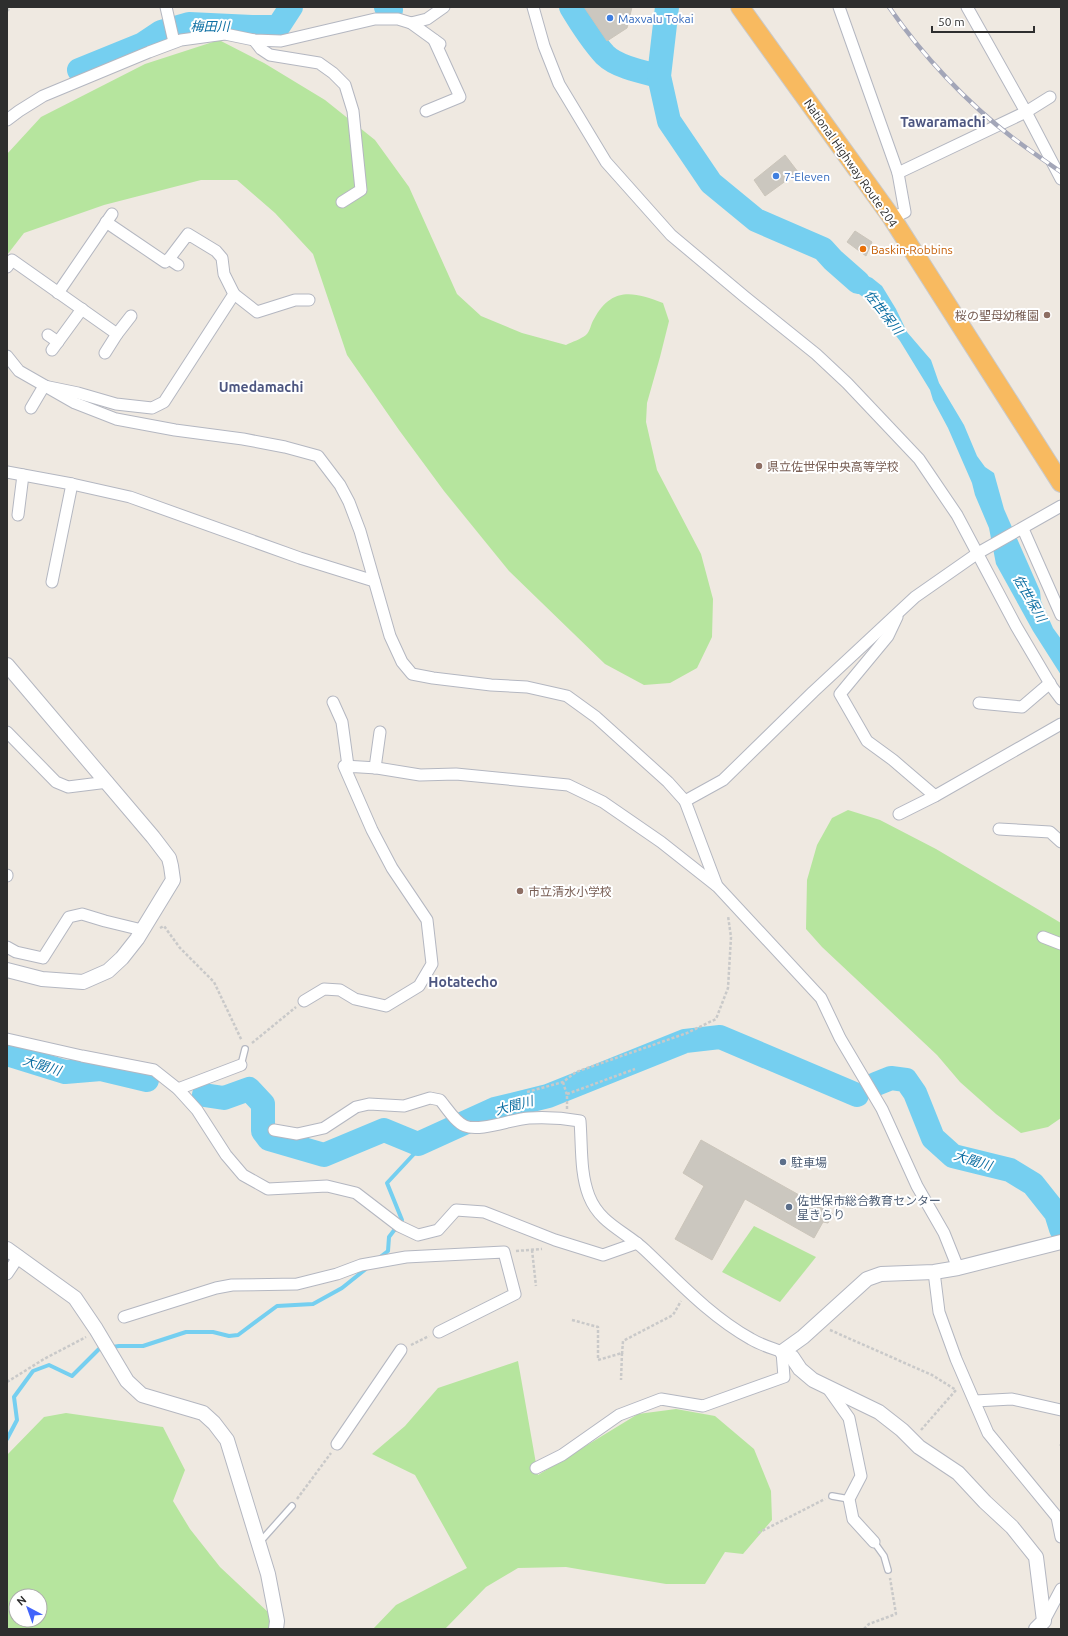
<svg xmlns="http://www.w3.org/2000/svg" width="1068" height="1636" font-family="Ubuntu,'Noto Sans JP',sans-serif">
	<rect width="100%" height="100%" fill="#efe9e1"/>
	<g fill="#b6e59e" fill-rule="evenodd">
		<path d="M219,40L264,63L325,100L375,140L409,187L457,294L481,316L522,333L566,345C572,342 581,339 586,335C590,332 591,323 594,319C612,286 634,292 663,303L669,321L660,357L647,403L646,422L657,470L701,554L713,599L712,637L697,668L670,683L644,685L605,664L509,571L444,491L399,430L347,355L313,254L275,213L237,180H201L104,205L24,233L7,255V154L41,117L145,64Z"/>
		<polygon points="848,810 880,820 936,849 1061,923 1061,1118 1048,1127 1021,1133 996,1114 960,1082 937,1055 822,947 806,929 807,880 817,845 832,818"/>
		<polygon points="754,1226 816,1257 780,1302 722,1272"/>
		<polygon points="518,1361 538,1475 638,1414 676,1409 715,1416 754,1449 771,1491 772,1520 743,1554 725,1552 705,1584 666,1584 566,1567 518,1568 486,1587 445,1629 373,1629 396,1605 467,1568 415,1475 372,1454 405,1426 438,1388"/>
		<path d="M66,1413L163,1427L185,1470L173,1501L190,1529L220,1567L269,1613L273,1629H7V1455L44,1417ZM16,1596H40V1620H16Z"/>
	</g>
	<polygon fill="#75cff0" points="829,259 872,278 882,286 896,309 907,332 931,360 939,383 964,425 977,456 985,467 994,473 1004,509 1040,591 1041,601 1053,628 1061,639 1061,675 1033,631 996,564 989,528 975,495 972,483 948,428 933,400 930,390 900,341 870,302 852,289"/>
	<g fill="none" stroke-linecap="round" stroke-linejoin="round">
		<g stroke="#75cff0" stroke-width="4">
			<polyline points="379,1258 388,1251 389,1237 402,1220 387,1183 414,1154 418,1144"/>
			<polyline points="7,1439 17,1420 14,1397 33,1371 49,1365 72,1376 99,1349 119,1346 143,1346 186,1332 213,1332 229,1336 238,1335 277,1306 313,1304 342,1288 367,1268"/>
		</g>
		<g stroke="#75cff0" stroke-width="24">
			<polyline points="386,7 391,10"/>
			<path d="M571,7C580,22 593,42 605,55C617,67 643,72 659,76"/>
			<polyline points="667,7 659,76 669,121 711,183 756,220 823,249 833,260 858,282"/>
			<polyline points="79,70 143,44 161,32 189,24 252,27 278,27 291,7"/>
			<polyline points="7,1054 65,1072 101,1069 147,1080"/>
			<polyline points="876,1084 891,1078 906,1080 915,1093 933,1138 953,1156 1010,1170 1033,1184 1056,1213 1061,1229"/>
			<polyline points="204,1095 224,1098 249,1089 263,1104 263,1131 269,1139 324,1155 384,1130 418,1144 495,1109 548,1096 685,1041 720,1037 857,1095"/>
		</g>
	</g>
	<g fill="#cbc7bf" stroke="#cbc5ba">
		<polygon points="584,7 632,7 627,28 607,41"/>
		<polygon points="785,155 798,172 765,196 754,180"/>
		<polygon points="855,231 872,242 866,256 847,242"/>
		<polygon points="701,1140 833,1214 828,1223 823,1222 814,1238 745,1199 712,1260 675,1239 704,1186 683,1173"/>
	</g>
	<g fill="none" stroke-linecap="round" stroke-linejoin="round">
		<g stroke="#b4b7c1" stroke-width="8">
			<g id="service">
				<polyline points="241,1065 245,1049"/>
				<polyline points="832,1496 849,1499"/>
				<polyline points="874,1542 884,1556 888,1570"/>
				<polyline points="259,1543 292,1506"/>
			</g>
		</g>
		<g stroke="#b4b7c1" stroke-width="13">
			<g id="minor">
				<polyline points="166,7 174,42"/>
				<polyline points="533,7 544,46 559,84 606,162 671,235 745,297 816,354 847,383 919,459 957,515 1016,626 1052,687 1061,699"/>
				<polyline points="839,7 898,173 905,212 892,218"/>
				<polyline points="967,7 1026,112 1061,179"/>
				<polyline points="411,23 440,44"/>
				<polyline points="254,40 261,49 270,55 319,63 333,73 345,85 353,111 361,190 342,202"/>
				<polyline points="426,111 460,97 434,40"/>
				<polyline points="7,120 19,111 43,96 149,52 181,40 225,34 254,40 281,41 375,19 398,19 411,23 427,19 444,7"/>
				<polyline points="898,173 1026,112 1050,97"/>
				<polyline points="106,222 165,262 169,259 178,265"/>
				<polyline points="7,267 12,260 117,334 105,353"/>
				<polyline points="58,293 112,214"/>
				<polyline points="234,294 257,312 295,300 309,300"/>
				<polyline points="117,334 131,316"/>
				<polyline points="48,335 58,342"/>
				<polyline points="52,350 82,309"/>
				<polyline points="7,356 19,371 75,403 116,419 175,430 243,439 285,447 318,456 340,485 349,502 360,531 390,636 402,662 412,674 433,678 491,685 527,687 567,696 596,717 668,782 685,801 717,886"/>
				<polyline points="31,408 44,386 78,393 116,404 152,408 164,402 234,294 224,274 222,258 216,251 188,234 169,259"/>
				<polyline points="7,472 72,484 130,497 300,558 374,581"/>
				<polyline points="18,515 23,475"/>
				<polyline points="1023,529 1061,615"/>
				<polyline points="52,582 72,484"/>
				<polyline points="897,617 888,636 840,694 867,741 893,760 935,796"/>
				<polyline points="333,702 342,722 348,766"/>
				<polyline points="979,703 1022,707 1050,683"/>
				<polyline points="7,732 56,782 68,787 108,782"/>
				<polyline points="375,768 380,732"/>
				<polyline points="685,801 723,780 813,692 915,597 978,553 1061,506"/>
				<polyline points="899,814 935,796 1061,724"/>
				<polyline points="999,829 1050,832 1061,842"/>
				<polyline points="7,875 7,876"/>
				<polyline points="1043,937 1061,944"/>
				<polyline points="7,947 16,952 43,958 69,917 82,914 105,921 142,930"/>
				<polyline points="304,1001 324,989 340,990 355,999 386,1006 419,986 432,964 427,920 392,868 372,830 344,766 377,768 420,775 456,774 568,785 603,802 661,842 718,887 821,998 840,1038 882,1109 917,1186 944,1233 958,1268"/>
				<polyline points="7,1039 82,1056 154,1070 178,1089 197,1110 226,1155 243,1175 268,1189 327,1186 356,1193 399,1226 418,1235 438,1230 456,1210 484,1212 555,1240 603,1255 637,1243"/>
				<polyline points="178,1089 241,1065"/>
				<path d="M274,1130L297,1134L324,1128L356,1107L369,1104L404,1106L430,1098L440,1100C447,1108 455,1122 465,1126C480,1132 512,1119 529,1118C546,1117 563,1118 580,1121C582,1146 580,1173 589,1196C600,1224 625,1231 645,1250C679,1282 710,1316 751,1339C761,1345 772,1348 782,1352L784,1377L703,1406L661,1399L619,1415L562,1455L536,1468"/>
				<polyline points="934,1272 939,1312 956,1359 988,1433 1057,1517 1061,1537"/>
				<polyline points="7,1274 19,1256"/>
				<polyline points="124,1317 216,1288 232,1285 297,1284 337,1274 361,1265 406,1257 504,1252 515,1294 439,1332"/>
				<polyline points="827,1387 849,1418 861,1476 849,1499 853,1519 874,1542"/>
				<polyline points="975,1401 1012,1399 1061,1410"/>
				<polyline points="337,1444 401,1350"/>
				<polyline points="1044,1621 1061,1589"/>
			</g>
		</g>
		<g stroke="#b4b7c1" stroke-width="16">
			<g id="tertiary">
				<polyline points="7,665 153,837 169,858 171,866 173,880 137,939 122,958 108,971 83,982 42,979 7,970"/>
				<polyline points="7,1249 75,1298 96,1329 127,1381 142,1395 203,1413 214,1423 227,1440 268,1574 277,1621 276,1629"/>
				<polyline points="1036,1629 1044,1621 1036,1557 1012,1527 985,1502 958,1473 919,1447 902,1430 879,1412 813,1380 800,1369 792,1357 782,1352 803,1337 867,1279 881,1274 934,1272 958,1268 1061,1242"/>
			</g>
		</g>
		<g stroke="#c9c9c9" stroke-width="20">
			<polyline id="trunk" points="740,7 892,218 1061,483"/>
		</g>
		<g stroke="#c9c9c9" stroke-width="2.5" stroke-dasharray="3 2" stroke-linecap="butt">
			<polyline points="7,11 11,7"/>
			<polyline points="160,928 164,926 180,948 214,982 242,1041"/>
			<polyline points="252,1043 296,1007"/>
			<polyline points="563,1082 567,1095"/>
			<polyline points="527,1092 563,1082 576,1072 687,1033 716,1019 728,988 731,937 728,916"/>
			<polyline points="567,1109 567,1094 635,1069"/>
			<polyline points="532,1250 536,1286"/>
			<polyline points="516,1251 542,1249"/>
			<polyline points="572,1320 598,1327 598,1360 622,1353 621,1380"/>
			<polyline points="830,1330 932,1375 956,1390"/>
			<polyline points="411,1345 429,1336"/>
			<polyline points="622,1354 623,1341 673,1315 681,1301"/>
			<polyline points="7,1382 44,1359 86,1337"/>
			<polyline points="921,1430 956,1390"/>
			<polyline points="1060,1446 1061,1445"/>
			<polyline points="297,1499 331,1453"/>
			<polyline points="758,1533 825,1499"/>
			<polyline points="864,1629 869,1624 896,1614 890,1578"/>
		</g>
		<use href="#service" stroke="#fff" stroke-width="5.5"/>
		<use href="#minor" stroke="#fff" stroke-width="11"/>
		<use href="#tertiary" stroke="#fff" stroke-width="14"/>
		<use href="#trunk" stroke="#f8ba60" stroke-width="18"/>
		<g stroke="#a3a6b8" stroke-width="4.5">
			<path id="rail" d="M889,7C922,55 967,103 1013,138C1029,150 1045,161 1061,172"/>
		</g>
		<use href="#rail" stroke="#fff" stroke-width="3" stroke-dasharray="9" stroke-linecap="butt"/>
	</g>
	<g fill="#3f7fe0" stroke="#fff" stroke-width="1.5">
		<circle cx="610" cy="18" r="4"/>
		<circle cx="776" cy="176" r="4"/>
	</g>
	<circle fill="#e8710a" stroke="#fff" stroke-width="1.5" cx="863" cy="249" r="4"/>
	<g fill="#8d6e63" stroke="#fff" stroke-width="1.5">
		<circle cx="1047" cy="315" r="4"/>
		<circle cx="759" cy="466" r="4"/>
		<circle cx="520" cy="891" r="4"/>
	</g>
	<g fill="#5c6f8a" stroke="#fff" stroke-width="1.5">
		<circle cx="783" cy="1162" r="4"/>
		<circle cx="789" cy="1207" r="4"/>
	</g>
	<g text-anchor="middle" dominant-baseline="central" stroke-width="4" stroke-linejoin="round" paint-order="stroke">
		<g font-size="12" fill="#366cbe" stroke="#fff" text-anchor="start">
			<text x="618" y="18">Maxvalu Tokai</text>
			<text x="784" y="176">7-Eleven</text>
		</g>
		<g font-size="12" fill="#2e2e2e" stroke="#fff">
			<text transform="translate(851 163) rotate(55)">National Highway Route 204</text>
		</g>
		<g font-size="12" fill="#c56008" stroke="#fff" text-anchor="start">
			<text x="871" y="249">Baskin-Robbins</text>
		</g>
		<g font-size="12" fill="#785e54" stroke="#fff" text-anchor="start">
			<text x="1039" y="315" text-anchor="end">桜の聖母幼稚園</text>
			<text x="767" y="466">県立佐世保中央高等学校</text>
			<text x="528" y="891">市立清水小学校</text>
		</g>
		<g font-size="12" fill="#4e5e75" stroke="#fff" text-anchor="start">
			<text x="791" y="1162">駐車場</text>
			<text x="797" y="1200">佐世保市総合教育センター<tspan x="797" dy="14">星きらり</tspan></text>
		</g>
		<g font-size="13" font-style="italic" fill="#0d6fa3" stroke="#fff">
			<text x="210" y="26">梅田川</text>
			<text transform="translate(884 312) rotate(52)">佐世保川</text>
			<text transform="translate(1030 598) rotate(60)">佐世保川</text>
			<text transform="translate(42 1065) rotate(17)">大聞川</text>
			<text transform="translate(514 1105) rotate(-15)">大聞川</text>
			<text transform="translate(973 1160) rotate(17)">大聞川</text>
		</g>
		<g font-size="14" font-weight="bold" fill="#4d5680" stroke="#fff">
			<text x="943" y="122">Tawaramachi</text>
			<text x="261" y="387">Umedamachi</text>
			<text x="463" y="982">Hotatecho</text>
		</g>
	</g>
	<rect width="1068" height="1636" fill="none" stroke="#2e2e2e" stroke-width="16"/>
	<g transform="translate(28 1608) rotate(319)"><circle r="19" fill="#ffffff" stroke="#ababab"/>
	<path d="M0-3L7 15L0 10L-7 15Z" fill="#4264fb"/>
	<text y="-6" font-size="11" font-weight="bold" text-anchor="middle" fill="#2e2e2e">N</text>
	</g>
	<path d="M932 26v6h102v-6" fill="none" stroke="#2e2e2e" stroke-width="2"/>
	<text x="938" y="26" font-size="12" fill="#2e2e2e" stroke="#ffffff" stroke-width="3" paint-order="stroke">50 m</text>
</svg>
